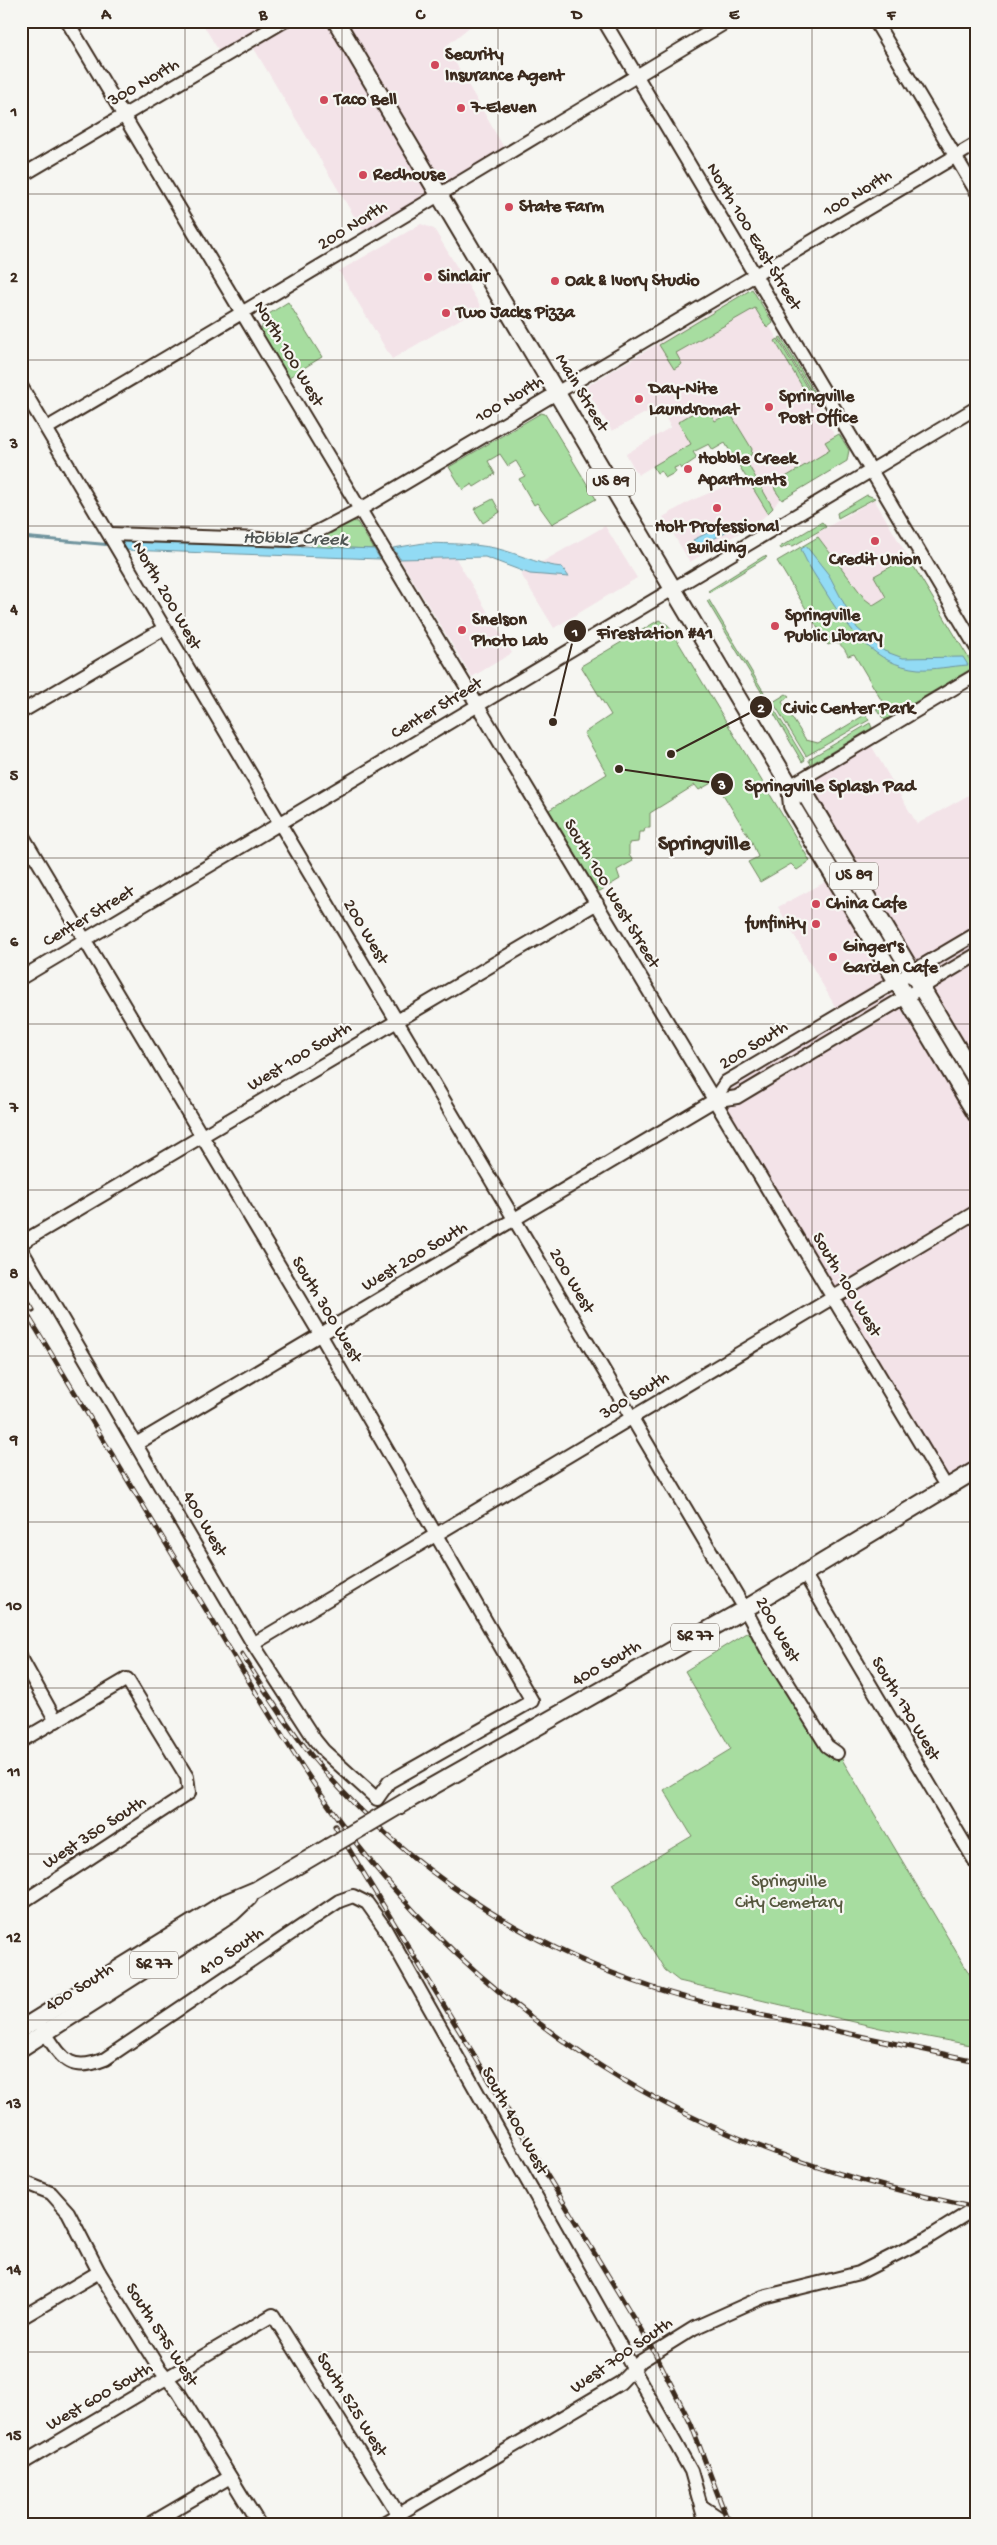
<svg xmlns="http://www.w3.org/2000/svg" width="997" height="2545" font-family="'Gochi Hand',sans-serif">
	<rect width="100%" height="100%" fill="#f6f6f2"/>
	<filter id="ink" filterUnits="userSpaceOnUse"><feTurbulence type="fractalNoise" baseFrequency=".02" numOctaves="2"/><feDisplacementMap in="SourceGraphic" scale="10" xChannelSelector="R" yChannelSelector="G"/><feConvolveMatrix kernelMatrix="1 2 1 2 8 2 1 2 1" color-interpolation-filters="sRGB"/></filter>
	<g filter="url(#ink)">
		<g fill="#f3e3e8">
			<polygon points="201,21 477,21 446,46 507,153 367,238 250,42 223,58"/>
			<polygon points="421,224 434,229 481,307 392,359 339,271"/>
			<polygon points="748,290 846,454 786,489 772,510 758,522 690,562 663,517 690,501 748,477 721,426 638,475 626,454 671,427 664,415 668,412 662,404 612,431 585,387"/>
			<polygon points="874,499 908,557 874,576 886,597 873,605 865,599 816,534"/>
			<polygon points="605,526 637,578 554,628 521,574"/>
			<polygon points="455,557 512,653 472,677 400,559"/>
			<polygon points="868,740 917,824 976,791 976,1470 947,1488 713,1101 840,1015 778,907 835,877 790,786"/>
		</g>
		<g fill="#a7dda0" stroke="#71845f">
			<polygon points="752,289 773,323 767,328 755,308 676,353 682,364 674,369 659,345"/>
			<polygon points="288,302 322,357 289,377 261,332 264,317"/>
			<polygon points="781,337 818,399 816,400 779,338"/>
			<polygon points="778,339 815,401 812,403 775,341"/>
			<polygon points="703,407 705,410 708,410 715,421 730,413 752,449 751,455 745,459 773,508 768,513 725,443 713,450 709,444 693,452 697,458 681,469 679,466 674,468 676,472 665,478 661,471 657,473 653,466 691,444 678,422"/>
			<polygon points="541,413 545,414 596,499 552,524 537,503 534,505 519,479 525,476 516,461 508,466 500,454 488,461 495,474 474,487 472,484 463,490 449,467"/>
			<polygon points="839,434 849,450 847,461 782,500 775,490 774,484 830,450 825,442"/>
			<polygon points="867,495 875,498 838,518 837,513"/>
			<polygon points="493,499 500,512 483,523 474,509"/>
			<polygon points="350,521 357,522 374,549 310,547"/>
			<polygon points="822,522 826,527 793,546 788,545 781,549 780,547"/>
			<path d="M818,537L865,599L873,605L886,597L874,576L908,557L974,667L885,720L881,716L890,711L888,709L879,714L876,708L883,703L854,654L848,656C844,647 839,640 828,645L777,561Z"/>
			<polygon points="764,556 767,557 710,592 708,591"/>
			<polygon points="709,600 765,694 762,693 707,601"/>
			<polygon points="659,620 668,625 810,861 797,870 791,864 760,882 748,862 758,857 752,842 715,781 699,790 695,785 650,813 650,828 645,828 644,832 639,832 638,842 629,843 629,855 633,861 617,870 620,879 600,891 597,891 549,810 607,774 584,733 611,715 581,666"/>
			<polygon points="786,694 789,696 782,702 806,740 818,743 863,716 860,710 861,708 869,720 806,756 773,702"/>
			<polygon points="771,704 805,760 802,762 770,707"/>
			<polygon points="870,723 872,728 811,764 809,761 809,759"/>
			<polygon points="759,1625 829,1744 837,1751 976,1985 976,2046 880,2028 679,1981 665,1970 612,1884 692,1836 664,1790 731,1749 685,1671"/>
		</g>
		<g fill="#92dbf4" stroke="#6f949e">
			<polygon points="729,522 746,526 737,532 729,530 698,548 693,540"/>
			<polygon points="117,539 374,549 380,559 124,550"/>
			<path d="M424,543C450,544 481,543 506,551C526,557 541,565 562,567L569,577L530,574L485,557L400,559L393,548Z"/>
			<path d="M806,546L829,575L857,628L884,651L903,658L963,657L968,665C952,666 933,670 918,669C875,665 849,629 828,596C819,581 807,565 801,549Z"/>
		</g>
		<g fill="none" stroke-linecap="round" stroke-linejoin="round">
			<polyline stroke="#6f949e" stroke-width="3" points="21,537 112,545"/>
			<g stroke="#3b2a1e" stroke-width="16">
				<g id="minor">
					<polyline points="67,21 947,1488"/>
					<polyline points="604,21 976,647"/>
					<polyline points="875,21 976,191"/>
					<polyline points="21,176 284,21"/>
					<polyline points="21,386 745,1609 767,1650 827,1746 837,1753"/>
					<path d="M47,428C275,295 501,157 728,21"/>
					<polyline points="110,534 290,540 309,536 361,509 976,144"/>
					<polyline points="21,712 165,628"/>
					<polyline points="790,786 976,675"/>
					<polyline points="21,833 320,1334 532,1701 389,1782 377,1799 324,1751 315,1740 253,1644 21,1249"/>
					<polyline points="21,978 976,408"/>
					<polyline points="713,1101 726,1082 976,934"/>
					<polyline points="21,1243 597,903"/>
					<polyline points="136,1444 713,1101 737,1097 976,955"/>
					<polyline points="804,1573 976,1863"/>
					<polyline points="253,1644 976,1212"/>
					<polyline points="21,1658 56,1721"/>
					<polyline points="21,1741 127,1679 187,1777 189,1793 21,1903"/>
					<path d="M41,2027C61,2055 66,2075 105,2059L339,1901L353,1896L367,1903L384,1927L691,2471L706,2524"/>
					<polyline points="21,2181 51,2193 68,2212 99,2272 158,2367 179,2393 259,2524"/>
					<polyline points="21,2318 99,2272"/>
					<polyline points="21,2464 273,2315 399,2515"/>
					<polyline points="703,2507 728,2524"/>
					<polyline points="150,2524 230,2477"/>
					<polyline points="382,2524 620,2383 641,2361 694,2328 763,2297 859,2273 926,2239 976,2208"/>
				</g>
			</g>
			<g stroke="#3b2a1e" stroke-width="20">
				<g id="major">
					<polyline points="336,21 790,786 792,806 976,1114"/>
					<polyline points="790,786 807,797 976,1079"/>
					<polyline points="410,1799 745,1609 976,1470"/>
					<polyline points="21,2029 225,1903 256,1890 329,1847"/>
					<polyline points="21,2048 214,1925 232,1913 249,1897"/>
				</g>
			</g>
			<use href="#minor" stroke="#f6f6f2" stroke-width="12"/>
			<use href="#major" stroke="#f6f6f2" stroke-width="16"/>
			<g stroke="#3b2a1e" stroke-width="5">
				<g id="rail">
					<polyline points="21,1291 33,1310"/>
					<path d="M21,1304C82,1404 142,1504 203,1605C247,1677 289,1751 339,1820C432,1949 562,2057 707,2124C793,2164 883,2188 976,2208"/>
					<path d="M242,1654C264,1690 288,1726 314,1759C402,1865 521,1944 651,1987C699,2003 750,2013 800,2023C859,2036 917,2048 976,2061"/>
					<polyline points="335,1826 655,2353 691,2424 729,2524"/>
				</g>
			</g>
			<use href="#rail" stroke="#f6f6f2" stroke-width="3" stroke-dasharray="9" stroke-linecap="butt"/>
			<g stroke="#3b2a1e" stroke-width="20" stroke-linecap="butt">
				<polyline id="major-bridge" points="329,1847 410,1799"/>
			</g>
			<use href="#major-bridge" stroke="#f6f6f2" stroke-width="16"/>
		</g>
	</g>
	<path fill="none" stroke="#3b2a1e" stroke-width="1" stroke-opacity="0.55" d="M185,21V2524M342,21V2524M498,21V2524M656,21V2524M812,21V2524M21,194H976M21,360H976M21,526H976M21,692H976M21,858H976M21,1024H976M21,1190H976M21,1356H976M21,1522H976M21,1688H976M21,1854H976M21,2020H976M21,2186H976M21,2352H976"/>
	<g fill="#d1495b" stroke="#f6f6f2" stroke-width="2">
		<circle cx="435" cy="65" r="5"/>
		<circle cx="324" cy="100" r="5"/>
		<circle cx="461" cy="108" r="5"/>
		<circle cx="363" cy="175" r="5"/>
		<circle cx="509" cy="207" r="5"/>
		<circle cx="428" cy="277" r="5"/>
		<circle cx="555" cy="281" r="5"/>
		<circle cx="446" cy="313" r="5"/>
		<circle cx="639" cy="399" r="5"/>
		<circle cx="769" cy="407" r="5"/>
		<circle cx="688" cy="469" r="5"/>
		<circle cx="717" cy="508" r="5"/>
		<circle cx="875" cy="541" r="5"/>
		<circle cx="775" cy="626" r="5"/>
		<circle cx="462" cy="630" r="5"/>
		<circle cx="816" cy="904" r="5"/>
		<circle cx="816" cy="924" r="5"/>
		<circle cx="833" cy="957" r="5"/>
	</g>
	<g text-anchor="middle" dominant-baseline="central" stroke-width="4.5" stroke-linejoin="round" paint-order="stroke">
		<g fill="#f6f6f2" stroke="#73675e" stroke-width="1">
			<rect x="587" y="468.5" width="48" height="27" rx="4"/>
			<rect x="830" y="862.5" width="48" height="27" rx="4"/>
			<rect x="671" y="1623.5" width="48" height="27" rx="4"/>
			<rect x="130" y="1951.5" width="48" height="27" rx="4"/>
		</g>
		<g font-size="16" font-weight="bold" fill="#3b2a1e">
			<text x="611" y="482">US 89</text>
			<text x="854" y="876">US 89</text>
			<text x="695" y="1637">SR 77</text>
			<text x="154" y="1965">SR 77</text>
		</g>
		<g font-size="18" font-weight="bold" fill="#3b2a1e" stroke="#f6f6f2" text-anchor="start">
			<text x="445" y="55">Security<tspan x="445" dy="21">Insurance Agent</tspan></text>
			<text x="334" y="100">Taco Bell</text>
			<text x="471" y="108">7-Eleven</text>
			<text x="373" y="175">Redhouse</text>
			<text x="519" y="207">State Farm</text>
			<text x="438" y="277">Sinclair</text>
			<text x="565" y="281">Oak &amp; Ivory Studio</text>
			<text x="456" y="313">Two Jacks Pizza</text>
			<text x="649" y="389">Day-Nite<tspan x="649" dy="21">Laundromat</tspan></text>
			<text x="779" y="397">Springville<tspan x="779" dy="21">Post Office</tspan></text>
			<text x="698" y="459">Hobble Creek<tspan x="698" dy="21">Apartments</tspan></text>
			<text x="717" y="527" text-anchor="middle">Holt Professional<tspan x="717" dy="21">Building</tspan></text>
			<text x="875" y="560" text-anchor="middle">Credit Union</text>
			<text x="785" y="616">Springville<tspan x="785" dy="21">Public Library</tspan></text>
			<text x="472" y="620">Snelson<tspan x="472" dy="21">Photo Lab</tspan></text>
			<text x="826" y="904">China Cafe</text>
			<text x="806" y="924" text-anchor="end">funfinity</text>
			<text x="843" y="947">Ginger's<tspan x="843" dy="21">Garden Cafe</tspan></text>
		</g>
		<g font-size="18" fill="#3b2a1e" stroke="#f6f6f2">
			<text transform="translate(144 83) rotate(-30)">300 North</text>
			<text transform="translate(858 194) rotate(-31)">100 North</text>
			<text transform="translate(353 226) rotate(-32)">200 North</text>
			<text transform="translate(753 237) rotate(59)">North 100 East Street</text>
			<text transform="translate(288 354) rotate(59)">North 100 West</text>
			<text transform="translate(581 393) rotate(59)">Main Street</text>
			<text transform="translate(510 400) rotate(-31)">100 North</text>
			<text transform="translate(166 596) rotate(60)">North 200 West</text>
			<text transform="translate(437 709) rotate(-31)">Center Street</text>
			<text transform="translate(611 894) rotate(59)">South 100 West Street</text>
			<text transform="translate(89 917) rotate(-31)">Center Street</text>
			<text transform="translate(365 932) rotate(59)">200 West</text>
			<text transform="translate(754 1046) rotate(-32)">200 South</text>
			<text transform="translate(300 1057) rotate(-31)">West 100 South</text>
			<text transform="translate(415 1257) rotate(-31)">West 200 South</text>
			<text transform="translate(571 1281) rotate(59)">200 West</text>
			<text transform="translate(846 1285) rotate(59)">South 100 West</text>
			<text transform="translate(326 1310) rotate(59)">South 300 West</text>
			<text transform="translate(635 1396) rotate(-31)">300 South</text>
			<text transform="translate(204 1524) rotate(60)">400 West</text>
			<text transform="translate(777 1630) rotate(60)">200 West</text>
			<text transform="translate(607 1664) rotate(-30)">400 South</text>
			<text transform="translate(905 1709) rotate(59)">South 170 West</text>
			<text transform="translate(95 1833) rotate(-33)">West 350 South</text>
			<text transform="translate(232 1952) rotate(-34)">410 South</text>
			<text transform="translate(80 1988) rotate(-32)">400 South</text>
			<text transform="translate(514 2121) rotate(61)">South 400 West</text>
			<text transform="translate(161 2335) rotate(57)">South 575 West</text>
			<text transform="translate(622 2356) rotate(-35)">West 700 South</text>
			<text transform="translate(100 2397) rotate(-30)">West 600 South</text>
			<text transform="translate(351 2405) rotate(58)">South 525 West</text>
		</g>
		<g font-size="18" fill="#56573e" stroke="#f6f6f2">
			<text x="789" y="1882">Springville<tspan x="789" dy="21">City Cemetary</tspan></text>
		</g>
		<g font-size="19" font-style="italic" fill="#515654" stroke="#f6f6f2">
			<text transform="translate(295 540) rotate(1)">Hobble Creek</text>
		</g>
		<g font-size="22" font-weight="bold" fill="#3b2a1e" stroke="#f6f6f2">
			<text x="704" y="845">Springville</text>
		</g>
	</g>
	<path fill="none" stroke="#3b2a1e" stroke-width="2" d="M553 722L575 631M671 754L761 707M619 769L722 784"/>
	<g fill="#3b2a1e" stroke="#f6f6f2" stroke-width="2">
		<circle cx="553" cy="722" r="5"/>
		<circle cx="671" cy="754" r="5"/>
		<circle cx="619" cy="769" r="5"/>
		<circle cx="575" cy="631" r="12"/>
		<circle cx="761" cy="707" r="12"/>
		<circle cx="722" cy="784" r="12"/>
	</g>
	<g font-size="15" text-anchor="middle" font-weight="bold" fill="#fff">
		<text x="575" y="636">1</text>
		<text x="761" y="712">2</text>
		<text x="722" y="789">3</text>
	</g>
	<g font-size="19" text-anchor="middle" font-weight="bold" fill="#3b2a1e" stroke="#f6f6f2" stroke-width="4.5" stroke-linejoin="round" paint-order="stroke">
		<text x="655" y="638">Firestation #41</text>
		<text x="849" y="713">Civic Center Park</text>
		<text x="830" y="791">Springville Splash Pad</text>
	</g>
	<rect width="997" height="2545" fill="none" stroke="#f6f6f2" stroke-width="55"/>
	<rect x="28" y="28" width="942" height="2490" fill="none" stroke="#3b2a1e" stroke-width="2"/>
	<g font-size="16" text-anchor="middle" font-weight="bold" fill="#3b2a1e">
		<text x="106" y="19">A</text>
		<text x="263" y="19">B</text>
		<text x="420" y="19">C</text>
		<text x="577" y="19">D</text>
		<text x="734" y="19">E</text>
		<text x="891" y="19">F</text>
		<text x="14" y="116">1</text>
		<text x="14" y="282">2</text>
		<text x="14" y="448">3</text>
		<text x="14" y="614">4</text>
		<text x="14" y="780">5</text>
		<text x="14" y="946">6</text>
		<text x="14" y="1112">7</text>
		<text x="14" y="1278">8</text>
		<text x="14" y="1444">9</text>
		<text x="14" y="1610">10</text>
		<text x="14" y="1776">11</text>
		<text x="14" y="1942">12</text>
		<text x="14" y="2108">13</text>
		<text x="14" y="2274">14</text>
		<text x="14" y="2440">15</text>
	</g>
</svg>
